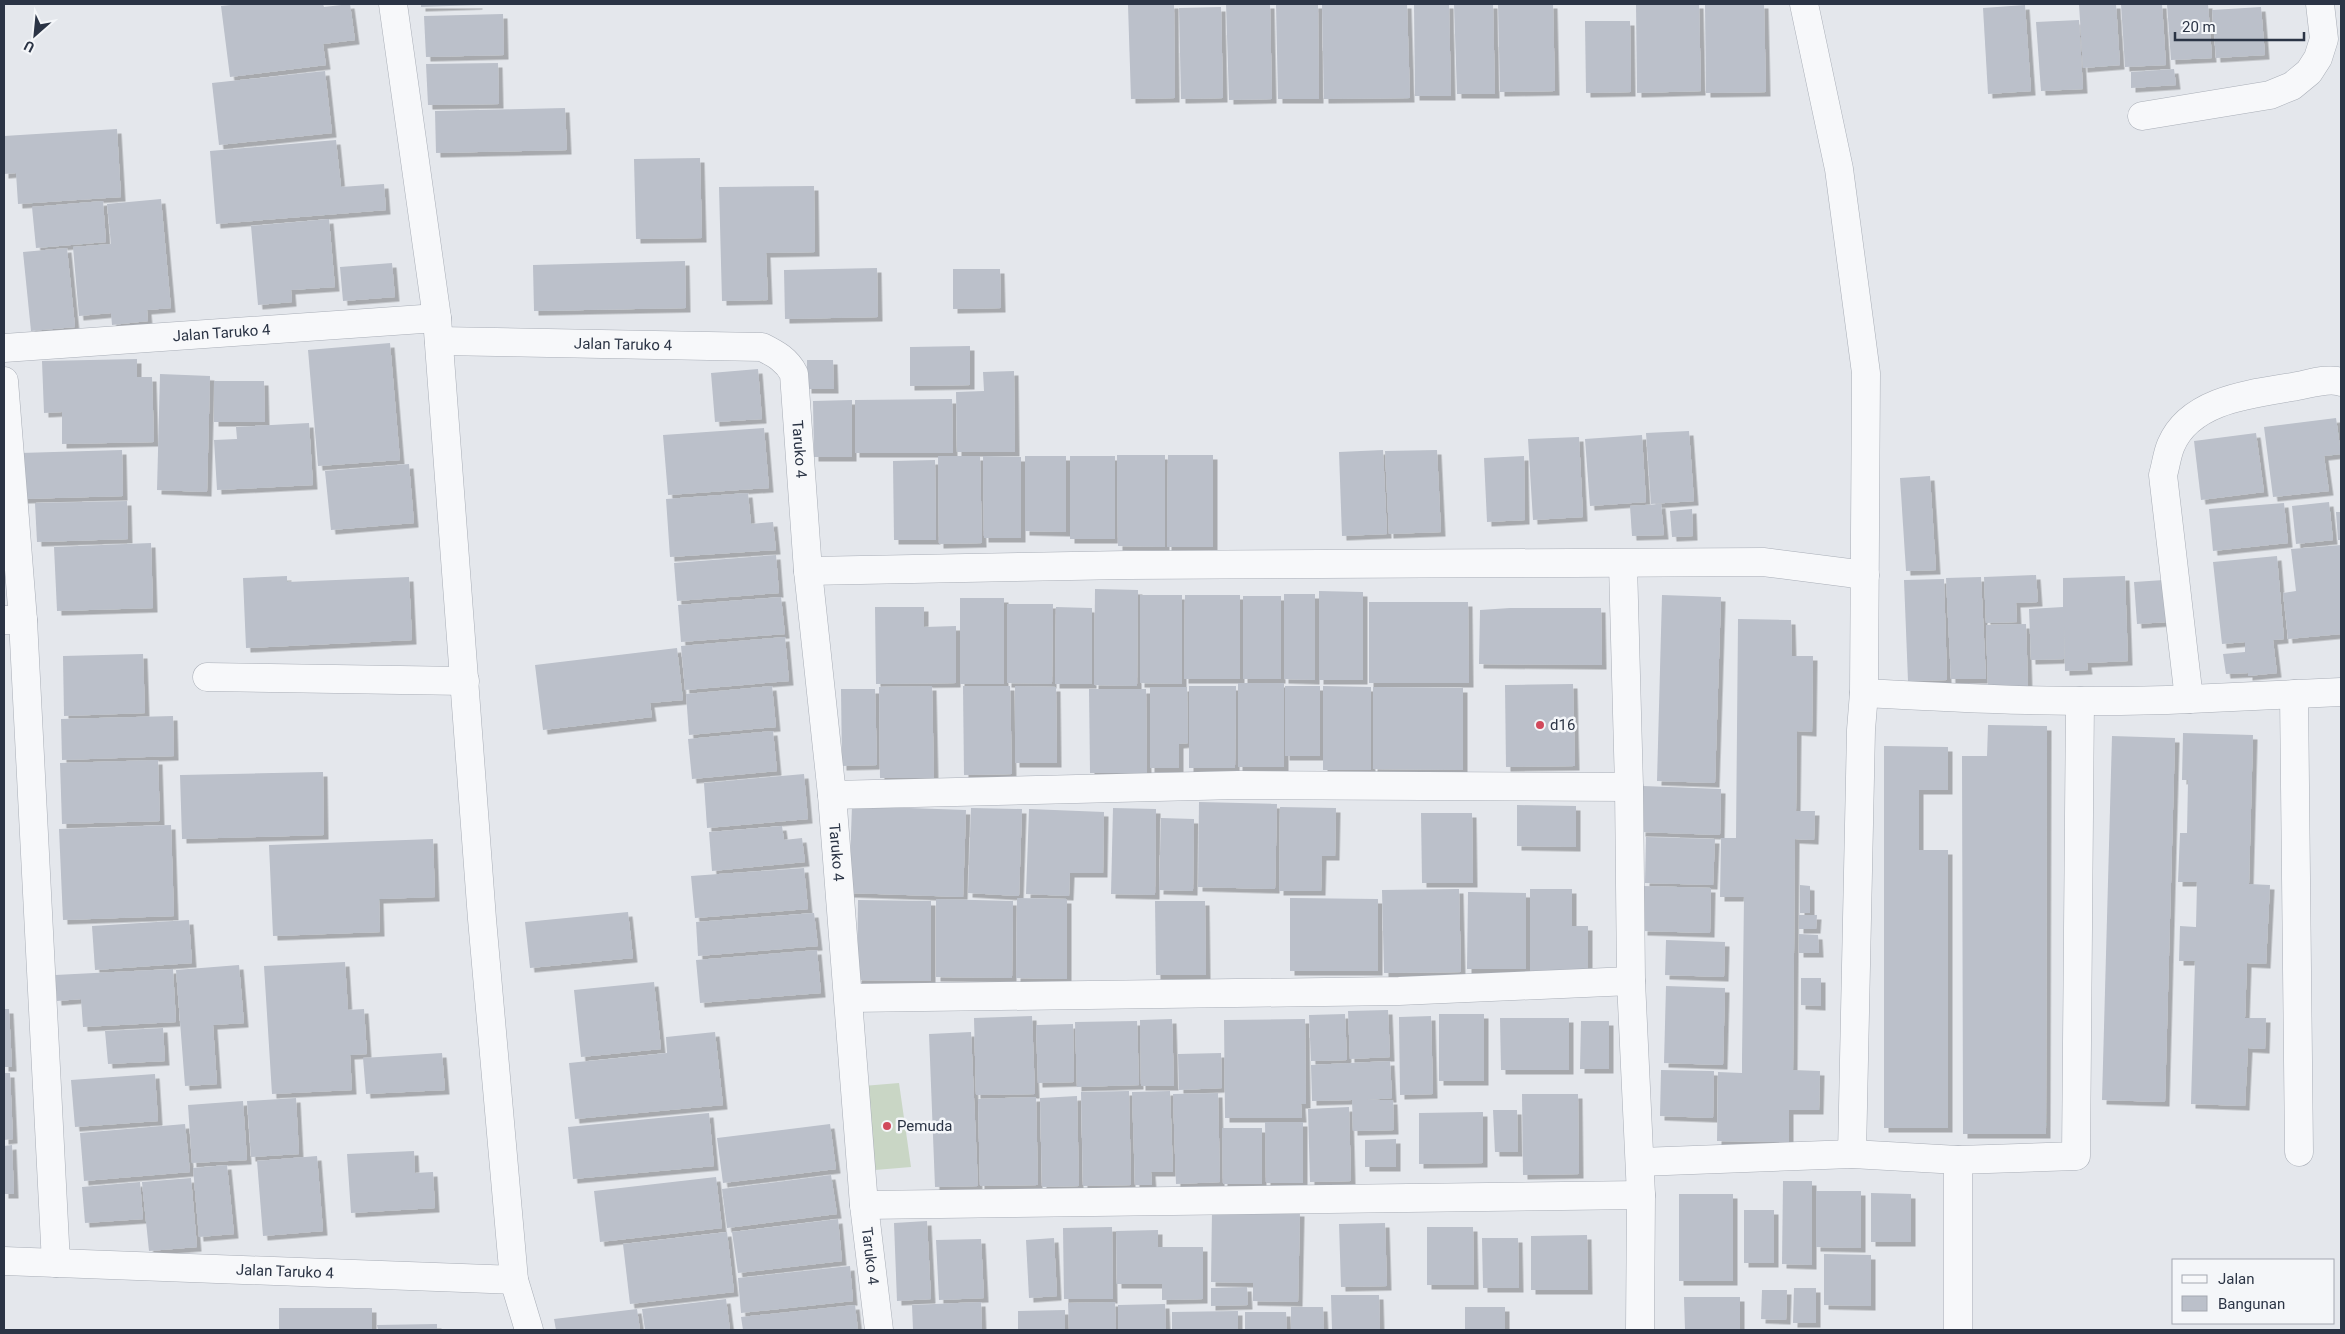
<svg xmlns="http://www.w3.org/2000/svg" width="2345" height="1334" font-family="Roboto,sans-serif">
	<defs>
		<filter id="shadow"><feDropShadow dx="4.5" dy="4.5" stdDeviation="0" flood-color="#0004"/></filter>
	</defs>
	<rect width="100%" height="100%" fill="#e4e7ec"/>
	<polygon fill="#c9d6c5" points="899,1083 911,1167 875,1170 863,1086"/>
	<g fill="#bbc0ca" filter="url(#shadow)">
		<polygon points="241,4 323,4 324,7 350,4 355,40 323,44 326,65 230,77 221,6"/>
		<polygon points="421,4 478,4 478,5 421,7"/>
		<polygon points="1174,4 1175,98 1131,99 1128,5"/>
		<polygon points="1226,4 1270,4 1272,99 1229,100"/>
		<polygon points="1276,4 1318,4 1319,99 1278,99"/>
		<polygon points="1322,4 1407,4 1410,98 1324,99"/>
		<polygon points="1414,4 1449,4 1451,96 1415,96"/>
		<polygon points="1454,4 1493,4 1495,94 1457,94"/>
		<polygon points="1498,4 1553,4 1555,91 1500,92"/>
		<polygon points="1636,4 1699,4 1701,91 1637,93"/>
		<polygon points="1705,4 1764,4 1766,92 1706,93"/>
		<polygon points="2079,4 2116,4 2120,65 2083,68"/>
		<polygon points="2121,4 2162,4 2166,65 2125,67"/>
		<polygon points="2167,4 2208,4 2212,58 2171,60"/>
		<polygon points="2025,5 2031,91 1988,94 1983,8"/>
		<polygon points="1221,7 1223,98 1181,99 1179,8"/>
		<polygon points="2261,7 2265,55 2216,58 2212,10"/>
		<polygon points="503,14 504,55 426,57 424,16"/>
		<polygon points="2079,20 2083,89 2041,91 2036,22"/>
		<polygon points="1585,21 1630,21 1631,92 1586,93"/>
		<polygon points="498,63 499,104 428,105 426,64"/>
		<polygon points="2174,69 2176,85 2131,88 2131,72"/>
		<polygon points="325,71 332,133 219,145 212,83"/>
		<polygon points="565,108 567,150 436,153 435,111"/>
		<polygon points="117,129 121,197 18,204 16,173 4,174 4,136"/>
		<polygon points="336,140 341,187 384,184 386,210 216,224 210,151"/>
		<polygon points="700,158 702,238 636,239 634,159"/>
		<polygon points="814,186 815,252 766,253 768,300 722,301 719,187"/>
		<polygon points="161,199 171,308 147,310 148,321 112,325 111,313 79,316 73,247 111,244 107,204"/>
		<polygon points="103,201 106,242 36,248 32,207"/>
		<polygon points="329,219 335,287 291,290 292,302 258,305 251,226"/>
		<polygon points="67,248 75,327 31,331 23,252"/>
		<polygon points="685,261 686,308 534,311 533,265"/>
		<polygon points="392,263 395,297 343,301 340,267"/>
		<polygon points="877,268 878,317 785,319 784,270"/>
		<polygon points="953,269 1000,269 1001,308 953,309"/>
		<polygon points="390,343 400,460 318,466 308,350"/>
		<polygon points="970,346 970,385 910,386 910,347"/>
		<polygon points="137,359 137,377 152,377 154,442 62,444 62,412 44,413 42,361"/>
		<polygon points="807,360 833,360 834,389 807,389"/>
		<polygon points="758,369 762,419 715,422 711,373"/>
		<polygon points="1014,371 1015,452 957,452 956,392 984,391 983,372"/>
		<polygon points="160,374 210,376 207,492 157,490"/>
		<polygon points="214,381 264,381 265,422 214,422"/>
		<polygon points="952,399 953,453 855,453 855,400"/>
		<polygon points="852,400 852,457 814,457 813,401"/>
		<polygon points="2336,418 2341,454 2324,456 2329,491 2273,497 2264,427"/>
		<polygon points="309,423 313,485 217,490 214,440 237,439 236,427"/>
		<polygon points="764,428 769,488 668,495 663,435"/>
		<polygon points="1689,431 1694,501 1651,504 1646,433"/>
		<polygon points="2256,433 2264,492 2201,500 2194,441"/>
		<polygon points="1642,435 1646,502 1590,506 1585,439"/>
		<polygon points="1579,437 1583,517 1533,520 1528,439"/>
		<polygon points="122,450 123,496 22,499 20,453"/>
		<polygon points="1383,450 1387,534 1342,536 1339,452"/>
		<polygon points="1437,450 1441,532 1389,534 1385,451"/>
		<polygon points="1117,455 1165,455 1165,547 1118,546"/>
		<polygon points="1168,455 1213,455 1213,547 1167,547"/>
		<polygon points="938,456 980,456 982,543 939,544"/>
		<polygon points="983,456 1021,457 1021,538 984,538"/>
		<polygon points="1025,456 1066,456 1066,532 1025,531"/>
		<rect x="1070" y="456" width="45" height="83"/>
		<polygon points="1524,456 1525,520 1487,522 1484,458"/>
		<polygon points="935,460 936,540 894,540 893,461"/>
		<polygon points="409,464 414,523 331,530 325,471"/>
		<polygon points="1930,476 1936,570 1906,571 1900,478"/>
		<polygon points="748,493 751,524 773,522 776,550 670,557 666,499"/>
		<polygon points="127,501 128,539 37,542 35,503"/>
		<polygon points="2329,502 2333,540 2296,544 2292,506"/>
		<polygon points="2284,503 2288,543 2213,551 2209,509"/>
		<polygon points="1661,504 1664,535 1632,536 1630,506"/>
		<polygon points="1692,509 1693,536 1672,537 1670,511"/>
		<polygon points="2336,512 2341,512 2341,540 2338,540"/>
		<polygon points="151,543 153,608 57,611 54,547"/>
		<polygon points="2341,545 2341,634 2288,639 2283,593 2296,591 2291,549"/>
		<polygon points="776,555 779,593 677,601 674,563"/>
		<polygon points="2277,556 2284,639 2273,640 2277,673 2248,676 2248,673 2226,674 2223,654 2245,652 2245,642 2222,644 2213,562"/>
		<polygon points="2036,575 2038,602 2016,603 2017,622 1986,623 1984,577"/>
		<polygon points="287,576 287,582 409,577 412,640 246,648 243,578"/>
		<polygon points="2125,576 2128,661 2087,663 2088,670 2065,671 2064,627 2064,659 2031,660 2029,609 2063,607 2063,578"/>
		<polygon points="1981,577 1986,679 1951,679 1946,578"/>
		<polygon points="1944,579 1947,680 1908,681 1904,580"/>
		<polygon points="2164,580 2167,622 2137,624 2134,582"/>
		<polygon points="1095,589 1138,590 1137,686 1094,685"/>
		<polygon points="1319,591 1363,592 1363,680 1319,680"/>
		<polygon points="1284,594 1315,594 1315,680 1284,679"/>
		<polygon points="1140,595 1182,595 1182,684 1140,683"/>
		<polygon points="1185,595 1240,595 1240,679 1184,679"/>
		<polygon points="1662,595 1721,597 1715,783 1657,781"/>
		<rect x="1243" y="596" width="38" height="83"/>
		<polygon points="781,597 785,634 681,642 678,605"/>
		<rect x="960" y="598" width="44" height="86"/>
		<polygon points="1369,602 1468,602 1469,683 1369,683"/>
		<polygon points="1007,604 1053,604 1052,684 1007,683"/>
		<polygon points="875,607 924,607 924,627 956,626 956,683 876,684"/>
		<polygon points="1056,607 1092,608 1092,684 1055,684"/>
		<polygon points="1510,608 1601,608 1602,665 1479,664 1480,610"/>
		<polygon points="1738,619 1791,620 1792,656 1813,656 1812,732 1797,731 1796,811 1815,811 1814,840 1795,839 1793,1070 1820,1071 1819,1110 1789,1110 1789,1142 1717,1141 1718,1072 1742,1073 1742,1060 1744,897 1720,897 1721,838 1736,838"/>
		<polygon points="2026,624 2028,686 1988,688 1986,625"/>
		<polygon points="785,637 789,681 685,690 681,646"/>
		<polygon points="677,648 683,700 650,703 652,717 543,730 535,665"/>
		<polygon points="143,654 145,713 64,716 63,656"/>
		<rect x="1238" y="683" width="46" height="84"/>
		<polygon points="1573,684 1575,766 1506,767 1505,685"/>
		<polygon points="772,686 776,727 689,735 686,694"/>
		<polygon points="932,686 934,778 880,778 879,687"/>
		<polygon points="963,686 1010,686 1012,774 964,775"/>
		<polygon points="1015,686 1056,687 1057,763 1015,763"/>
		<polygon points="1189,686 1236,686 1235,768 1189,768"/>
		<rect x="1285" y="686" width="35" height="70"/>
		<polygon points="1323,686 1371,687 1371,770 1323,770"/>
		<polygon points="1150,687 1187,687 1188,743 1179,744 1179,768 1150,768"/>
		<polygon points="1373,687 1463,688 1463,770 1373,769"/>
		<polygon points="841,689 875,689 877,765 842,766"/>
		<polygon points="1089,689 1146,689 1147,773 1090,773"/>
		<polygon points="173,716 174,756 62,760 61,719"/>
		<polygon points="1988,725 2047,726 2046,1134 1963,1134 1962,756 1987,756"/>
		<polygon points="773,731 777,771 692,779 688,739"/>
		<polygon points="2183,733 2253,735 2249,884 2270,885 2266,964 2247,963 2245,1018 2266,1018 2265,1049 2248,1048 2245,1106 2191,1104 2195,961 2179,961 2180,926 2196,927 2197,882 2178,882 2180,833 2187,833 2188,780 2182,780"/>
		<polygon points="2112,736 2175,738 2165,1102 2102,1100"/>
		<polygon points="1884,746 1948,747 1948,790 1919,790 1919,850 1948,850 1948,1128 1884,1128"/>
		<polygon points="158,760 160,821 62,824 60,763"/>
		<polygon points="323,772 324,835 182,839 180,775"/>
		<polygon points="804,774 808,819 707,828 704,783"/>
		<polygon points="1643,786 1721,789 1720,835 1641,832"/>
		<polygon points="1199,802 1277,804 1275,889 1198,887"/>
		<polygon points="1517,805 1576,806 1576,847 1517,846"/>
		<polygon points="852,806 966,810 963,897 849,893"/>
		<polygon points="1280,807 1336,808 1335,856 1322,856 1321,891 1279,891"/>
		<polygon points="971,808 1022,809 1019,896 968,893"/>
		<polygon points="1113,808 1156,809 1155,895 1111,894"/>
		<polygon points="1029,809 1104,812 1103,873 1070,873 1069,896 1026,894"/>
		<polygon points="1421,813 1472,813 1473,883 1422,883"/>
		<polygon points="1161,818 1194,819 1193,891 1159,890"/>
		<polygon points="171,825 174,916 63,920 59,829"/>
		<polygon points="782,826 784,840 802,838 805,862 712,871 709,832"/>
		<polygon points="1646,837 1715,839 1713,885 1645,883"/>
		<polygon points="433,839 435,897 379,899 380,932 273,936 269,845"/>
		<polygon points="804,868 808,909 695,918 691,876"/>
		<polygon points="1800,885 1810,886 1810,913 1800,913"/>
		<polygon points="1644,886 1711,888 1710,933 1643,931"/>
		<polygon points="1459,889 1461,972 1384,973 1382,890"/>
		<polygon points="1530,889 1572,889 1572,926 1588,926 1588,971 1530,971"/>
		<polygon points="1468,892 1526,893 1526,969 1467,969"/>
		<polygon points="1017,898 1067,899 1067,979 1016,978"/>
		<polygon points="1290,898 1378,899 1378,971 1290,971"/>
		<polygon points="936,899 1013,901 1012,978 936,977"/>
		<polygon points="858,900 931,901 931,981 857,980"/>
		<polygon points="1155,901 1205,901 1206,975 1156,975"/>
		<polygon points="628,912 633,958 530,968 525,922"/>
		<polygon points="814,913 818,946 698,956 696,922"/>
		<polygon points="1799,915 1817,915 1816,929 1799,929"/>
		<polygon points="189,920 192,963 95,970 92,926"/>
		<polygon points="1799,934 1818,935 1819,953 1799,953"/>
		<polygon points="1666,940 1725,942 1724,977 1665,975"/>
		<polygon points="817,950 821,993 700,1003 696,960"/>
		<polygon points="345,962 348,1010 364,1009 367,1054 350,1055 352,1090 272,1094 264,966"/>
		<polygon points="239,965 244,1023 213,1025 217,1084 185,1086 176,970"/>
		<polygon points="173,969 176,1022 83,1027 81,999 57,1001 55,975"/>
		<polygon points="1801,978 1821,978 1821,1006 1801,1005"/>
		<polygon points="654,982 661,1049 581,1057 574,990"/>
		<polygon points="1666,986 1725,988 1723,1065 1664,1063"/>
		<polygon points="4,1009 9,1009 12,1067 4,1067"/>
		<polygon points="1388,1010 1390,1057 1350,1059 1348,1011"/>
		<polygon points="1345,1014 1347,1060 1311,1061 1309,1015"/>
		<rect x="1439" y="1014" width="45" height="67"/>
		<polygon points="1032,1016 1035,1094 976,1095 974,1018"/>
		<polygon points="1431,1016 1433,1094 1400,1095 1399,1017"/>
		<polygon points="1500,1018 1569,1018 1569,1070 1501,1070"/>
		<polygon points="1172,1019 1174,1086 1141,1086 1140,1020"/>
		<polygon points="1305,1019 1306,1104 1301,1104 1302,1118 1225,1118 1224,1020"/>
		<polygon points="1137,1021 1139,1085 1077,1087 1075,1022"/>
		<polygon points="1581,1021 1609,1021 1609,1069 1580,1069"/>
		<polygon points="1073,1024 1074,1082 1038,1083 1036,1025"/>
		<polygon points="163,1028 165,1061 108,1064 105,1031"/>
		<polygon points="715,1032 723,1105 575,1119 569,1063 667,1053 666,1037"/>
		<polygon points="971,1032 978,1186 935,1187 929,1034"/>
		<polygon points="442,1053 445,1090 366,1094 363,1058"/>
		<polygon points="1221,1053 1222,1088 1179,1090 1178,1054"/>
		<polygon points="1390,1061 1392,1098 1367,1100 1393,1100 1394,1130 1353,1131 1352,1100 1312,1101 1311,1065"/>
		<polygon points="1661,1070 1714,1071 1713,1118 1660,1116"/>
		<polygon points="4,1073 10,1073 13,1139 4,1140"/>
		<polygon points="155,1074 158,1121 75,1127 71,1080"/>
		<polygon points="1129,1091 1131,1185 1083,1186 1081,1092"/>
		<polygon points="1170,1091 1173,1172 1151,1172 1152,1185 1135,1185 1132,1092"/>
		<polygon points="1218,1093 1220,1182 1176,1184 1173,1094"/>
		<polygon points="1522,1094 1578,1094 1579,1174 1523,1175"/>
		<polygon points="1077,1096 1079,1186 1042,1187 1040,1098"/>
		<polygon points="1036,1097 1038,1185 980,1186 978,1099"/>
		<polygon points="296,1098 299,1154 251,1157 247,1101"/>
		<polygon points="243,1101 247,1160 192,1163 188,1105"/>
		<polygon points="1349,1107 1351,1181 1310,1182 1308,1109"/>
		<polygon points="1493,1110 1517,1110 1518,1152 1495,1152"/>
		<polygon points="1483,1112 1483,1163 1419,1164 1419,1113"/>
		<polygon points="709,1113 714,1166 573,1179 568,1127"/>
		<polygon points="1265,1122 1303,1122 1303,1183 1266,1183"/>
		<polygon points="185,1124 190,1172 84,1181 80,1133"/>
		<polygon points="830,1124 836,1169 723,1183 717,1138"/>
		<polygon points="1222,1128 1262,1128 1262,1184 1223,1184"/>
		<polygon points="1396,1139 1396,1167 1365,1167 1365,1140"/>
		<polygon points="12,1145 14,1194 4,1194 4,1146"/>
		<polygon points="414,1151 415,1173 433,1172 435,1208 351,1213 347,1154"/>
		<polygon points="317,1156 323,1231 263,1236 257,1161"/>
		<polygon points="227,1165 234,1234 199,1237 193,1168"/>
		<polygon points="831,1175 837,1214 727,1228 722,1189"/>
		<polygon points="716,1177 722,1228 600,1242 594,1191"/>
		<polygon points="191,1178 197,1247 149,1251 142,1182"/>
		<polygon points="1783,1181 1812,1181 1812,1265 1782,1264"/>
		<polygon points="140,1182 143,1219 85,1223 82,1187"/>
		<polygon points="1816,1191 1861,1191 1861,1248 1816,1247"/>
		<polygon points="1871,1193 1911,1194 1911,1242 1871,1242"/>
		<rect x="1679" y="1194" width="54" height="87"/>
		<rect x="1744" y="1210" width="30" height="53"/>
		<polygon points="1212,1211 1300,1212 1298,1302 1253,1301 1253,1283 1211,1282"/>
		<polygon points="838,1219 842,1261 738,1273 732,1232"/>
		<polygon points="927,1221 931,1299 897,1301 894,1223"/>
		<polygon points="1385,1223 1387,1286 1341,1287 1339,1224"/>
		<polygon points="1112,1227 1113,1299 1064,1299 1063,1228"/>
		<polygon points="1427,1227 1473,1227 1474,1285 1427,1285"/>
		<polygon points="1158,1230 1158,1247 1203,1247 1203,1299 1162,1300 1162,1284 1117,1284 1116,1231"/>
		<polygon points="727,1232 734,1292 630,1304 623,1244"/>
		<polygon points="1587,1235 1588,1290 1531,1290 1531,1236"/>
		<polygon points="1054,1238 1057,1296 1029,1298 1026,1240"/>
		<polygon points="1482,1238 1518,1238 1519,1288 1483,1288"/>
		<polygon points="981,1239 984,1298 939,1300 936,1240"/>
		<polygon points="1824,1254 1871,1255 1871,1306 1824,1305"/>
		<polygon points="850,1266 853,1301 741,1313 738,1278"/>
		<polygon points="1247,1287 1248,1305 1211,1306 1211,1288"/>
		<polygon points="1794,1288 1816,1288 1816,1323 1793,1323"/>
		<polygon points="1762,1290 1787,1290 1786,1320 1761,1319"/>
		<polygon points="1331,1295 1379,1295 1380,1330 1332,1330"/>
		<polygon points="1684,1297 1740,1297 1740,1330 1685,1330"/>
		<polygon points="726,1299 730,1330 645,1330 642,1309"/>
		<polygon points="981,1302 982,1330 913,1330 912,1305"/>
		<polygon points="1115,1302 1116,1330 1069,1330 1068,1303"/>
		<polygon points="1165,1304 1166,1330 1118,1330 1118,1305"/>
		<polygon points="855,1305 858,1330 743,1330 741,1317"/>
		<polygon points="1291,1307 1323,1307 1324,1330 1291,1330"/>
		<rect x="1465" y="1307" width="40" height="23"/>
		<rect x="279" y="1308" width="93" height="22"/>
		<polygon points="637,1309 640,1330 556,1330 554,1319"/>
		<polygon points="1065,1310 1065,1330 1018,1330 1018,1311"/>
		<polygon points="1238,1311 1238,1330 1172,1330 1172,1312"/>
		<polygon points="1245,1312 1286,1312 1287,1330 1245,1330"/>
		<polygon points="437,1324 437,1330 378,1330 377,1325"/>
	</g>
	<g fill="none" stroke-linecap="round" stroke-linejoin="round">
		<g stroke="#a9aeb7" stroke-width="29">
			<g id="minor">
				<polyline points="393,4 437,318 482,919 514,1280 529,1330"/>
				<path d="M1804,4L1839,169L1866,373L1864,693C1973,699 2081,704 2190,699C2240,697 2291,694 2341,692"/>
				<polyline points="2142,116 2270,95 2292,86 2309,72 2318,58 2324,39 2320,4"/>
				<path id="s1" d="M439,341L762,347C776,354 787,360 794,374L808,571L832,795L864,1205L879,1330"/>
				<path id="s2" d="M4,348L437,318"/>
				<polyline points="4,381 23,620"/>
				<polyline points="1623,564 1629,787 1631,981 1641,1195 1640,1330"/>
				<polyline points="808,571 1127,565 1763,562 1865,575"/>
				<polyline points="4,620 23,620 56,1263"/>
				<polyline points="207,677 465,681"/>
				<polyline points="2294,694 2299,1152"/>
				<path d="M2189,699L2163,475C2166,465 2167,454 2171,445C2190,400 2250,394 2292,387C2306,385 2328,377 2341,382"/>
				<polyline points="832,795 1238,785 1629,787"/>
				<polyline points="850,998 1399,991 1631,981"/>
				<polyline points="1852,1154 1861,730 1864,693"/>
				<polyline points="1958,1160 1958,1330"/>
				<polyline points="1640,1162 1852,1154 1958,1160 2076,1156 2080,701"/>
				<polyline points="864,1205 1641,1195"/>
				<path id="s3" d="M4,1261L514,1280"/>
			</g>
		</g>
		<use href="#minor" stroke="#f7f8fa" stroke-width="28"/>
	</g>
	<g fill="#d1495b" stroke="#f4f6f9" stroke-width="2">
		<circle cx="1540" cy="725" r="5"/>
		<circle cx="887" cy="1126" r="5"/>
	</g>
	<g text-anchor="middle" dominant-baseline="central" stroke-width="5" stroke-linejoin="round" paint-order="stroke">
		<g font-size="15" fill="#2b3445" stroke="#f4f6f9">
			<text stroke="none"><textPath href="#s2" startOffset="218">Jalan Taruko 4</textPath></text>
			<text stroke="none"><textPath href="#s1" startOffset="184">Jalan Taruko 4</textPath></text>
			<text stroke="none"><textPath href="#s1" startOffset="441">Taruko 4</textPath></text>
			<text stroke="none"><textPath href="#s1" startOffset="846">Taruko 4</textPath></text>
			<text stroke="none"><textPath href="#s1" startOffset="1251">Taruko 4</textPath></text>
			<text stroke="none"><textPath href="#s3" startOffset="281">Jalan Taruko 4</textPath></text>
		</g>
		<g font-size="15" fill="#2b3445" stroke="#f4f6f9" text-anchor="start">
			<text x="1550" y="725">d16</text>
			<text x="897" y="1126">Pemuda</text>
		</g>
	</g>
	<rect width="2345" height="1334" fill="none" stroke="#2b3445" stroke-width="10"/>
	<rect x="2172" y="1259" width="162" height="65" fill="#f4f6f9" stroke="#a4a8b1"/>
	<rect x="2182" y="1275" width="25" height="8" fill="#f7f8fa" stroke="#a4a8b1"/>
	<text x="2218" y="1284" font-size="15" fill="#2b3445">Jalan</text>
	<rect x="2182" y="1296" width="25" height="15" fill="#bbc0ca" stroke="#a4a8b1"/>
	<text x="2218" y="1309" font-size="15" fill="#2b3445">Bangunan</text>
	<g transform="translate(35 35) rotate(207)" stroke="#f4f6f9" stroke-width="4" paint-order="stroke">
	<path d="M0-4L9 19L0 12L-9 19Z" fill="#2b3445"/>
	<text y="-8" font-size="14" font-weight="bold" text-anchor="middle" fill="#2b3445">U</text>
	</g>
	<path d="M2175 32v8h129v-8" fill="none" stroke="#2b3445" stroke-width="2.5"/>
	<text x="2182" y="32" font-size="15" fill="#2b3445" stroke="#f4f6f9" stroke-width="4" paint-order="stroke">20 m</text>
</svg>
